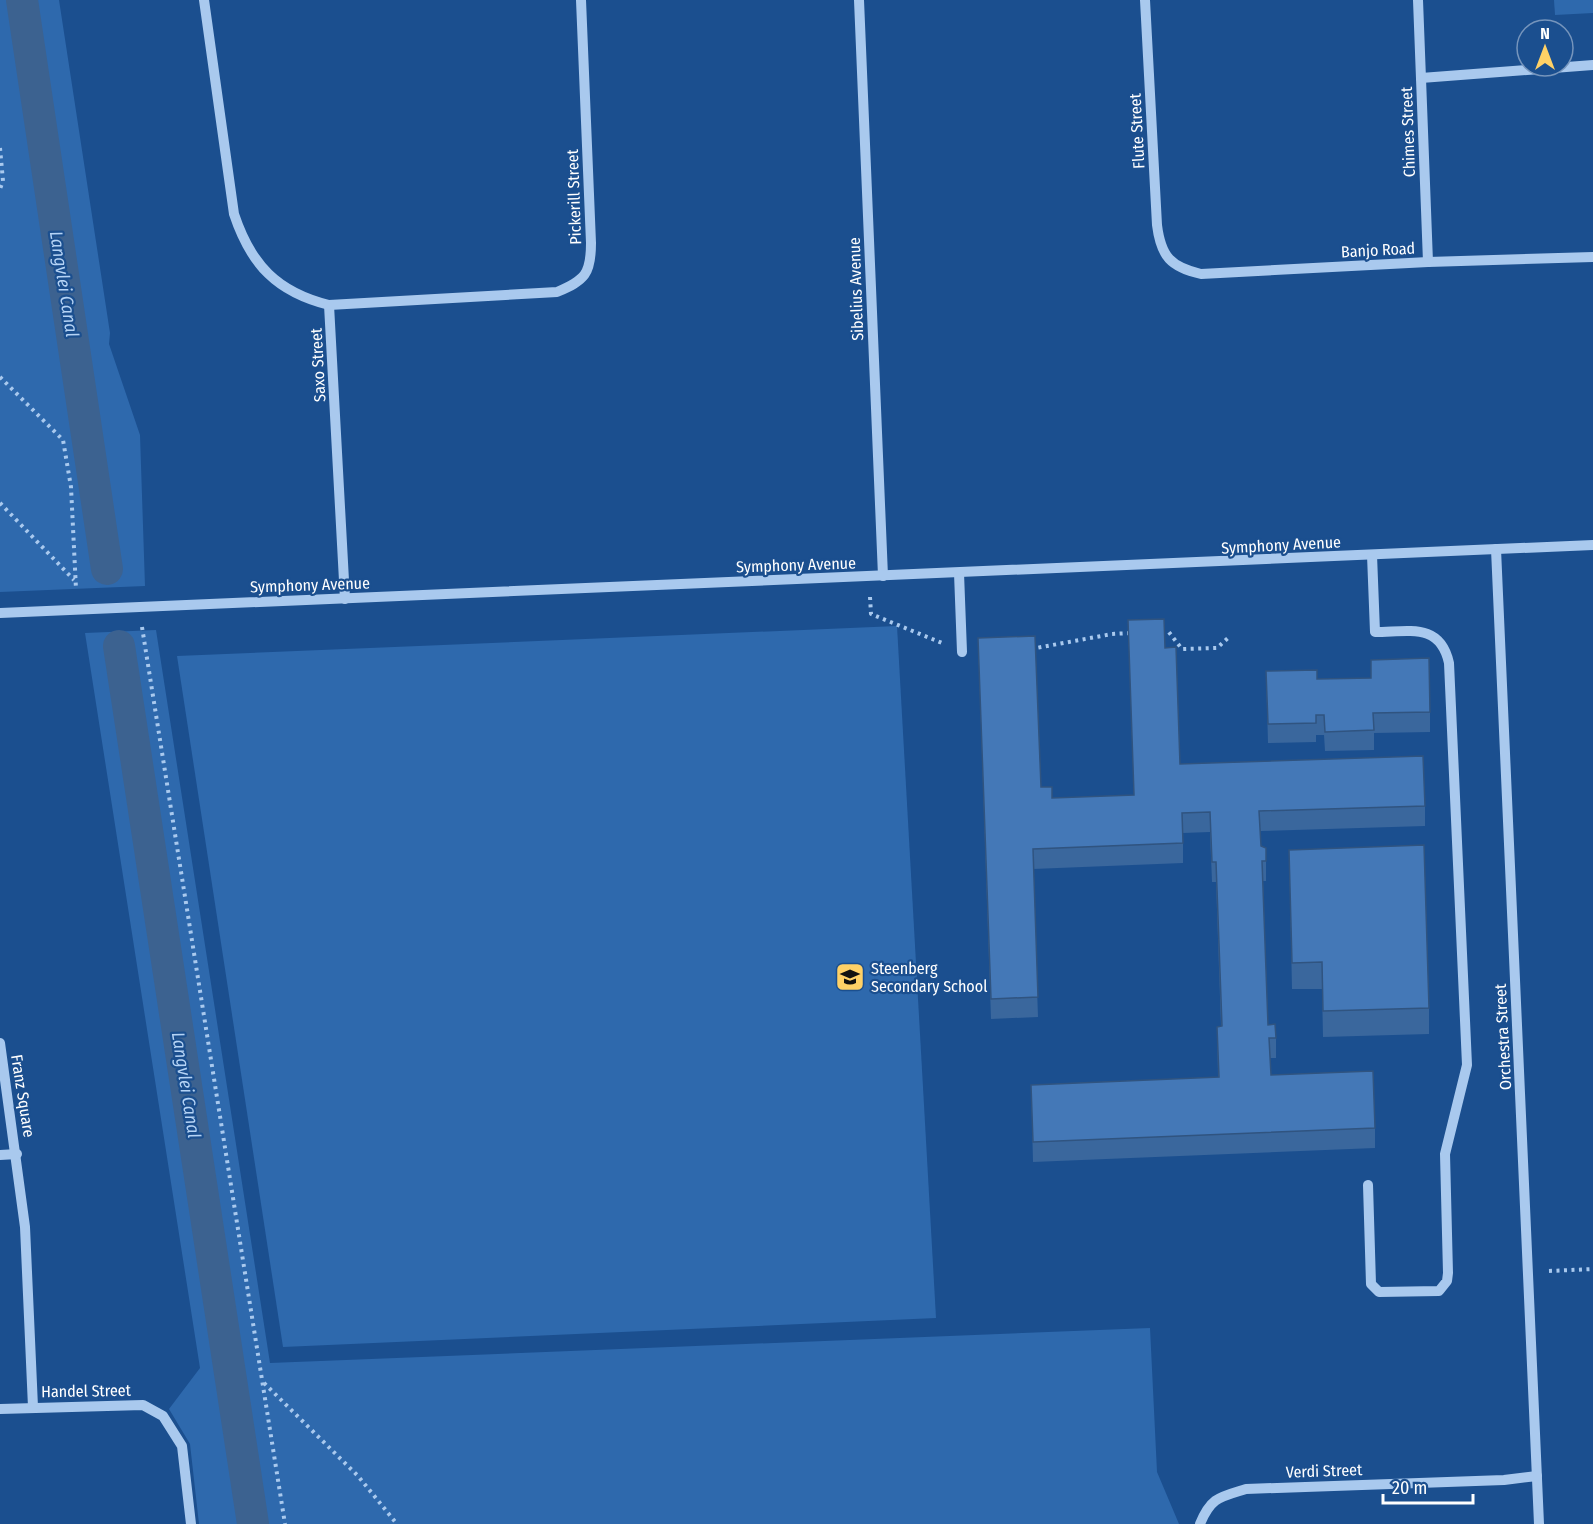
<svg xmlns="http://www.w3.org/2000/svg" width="1593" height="1524" font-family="'Fira Sans Condensed',sans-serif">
	<rect width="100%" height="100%" fill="#1b4f8f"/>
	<g fill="#2e69ad">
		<polygon points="0,0 59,0 110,333 109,344 140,435 145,586 0,592"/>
		<polygon points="1554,0 1593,0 1593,13 1555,15"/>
		<polygon points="897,626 936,1318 283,1347 177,656"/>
		<polygon points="156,630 270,1363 1150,1328 1157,1472 1179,1524 199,1524 190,1444 169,1409 200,1368 85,633"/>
	</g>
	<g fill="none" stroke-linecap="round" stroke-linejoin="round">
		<g stroke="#3c6290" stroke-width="32">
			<polyline points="22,0 107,569"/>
			<polyline points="119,646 253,1524"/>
		</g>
		<g stroke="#a9c9ee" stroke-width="4" stroke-dasharray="3 4.5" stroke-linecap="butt">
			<polyline points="0,148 3,181 0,189"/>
			<polyline points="0,377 63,440 71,487 76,589"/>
			<polyline points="0,503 74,580"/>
			<polyline points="870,597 871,614 942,643"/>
			<polyline points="142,627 285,1524"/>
			<polyline points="1162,631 1168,631 1182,649 1217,648 1229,637"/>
			<polyline points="1031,649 1112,634 1130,633"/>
			<polyline points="1549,1271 1593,1269"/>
			<polyline points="264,1383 358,1476 397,1524"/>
		</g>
		<g stroke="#a9c9ee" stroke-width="10">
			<path d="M204,0L234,214C251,265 277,292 329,305L557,292C585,280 591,274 591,243L581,0"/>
			<polyline points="859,0 883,576"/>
			<path d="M1145,0L1157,225C1161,257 1171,267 1201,274L1428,262L1593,257"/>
			<polyline points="1418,0 1428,262"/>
			<polyline points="1421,78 1593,65"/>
			<polyline points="329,305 345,599"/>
			<polyline points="1496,549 1539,1524"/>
			<polyline points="959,573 962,652"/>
			<polyline points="0,613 1593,545"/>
			<polyline points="0,1043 25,1227 33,1407"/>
			<polyline points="0,1155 17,1154"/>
			<path d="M1368,1185L1371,1284L1379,1292L1439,1291L1447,1281L1448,1273L1445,1154L1467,1065L1449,663C1440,622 1408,632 1375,632L1372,555"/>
			<polyline points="0,1409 143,1405 163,1416 182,1446 191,1524"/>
			<path d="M1200,1524C1211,1497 1220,1497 1246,1489L1504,1480L1537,1476"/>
		</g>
	</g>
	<g fill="#3a679d">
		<polygon points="1128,620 1165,648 1180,764 1425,806 1425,826 1260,831 1261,846 1266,848 1266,881 1263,881 1268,1025 1276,1038 1276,1058 1270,1058 1271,1075 1375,1128 1375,1148 1033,1162 1031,1085 1218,1077 1217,1027 1221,1026 1216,882 1212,882 1210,832 1183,833 1183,863 1033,869 1038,1017 991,1019 978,638 1041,787 1052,798 1134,795"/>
		<polygon points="1266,671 1317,679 1430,712 1430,732 1374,733 1374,750 1325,751 1324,735 1316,735 1316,742 1268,743"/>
		<polygon points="1289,850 1429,1008 1429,1034 1323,1037 1322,989 1292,989"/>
	</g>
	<g fill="#4478b7" stroke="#305480" stroke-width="1.5">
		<polygon points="1164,619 1165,648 1176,647 1180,764 1423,756 1425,806 1259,811 1261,846 1266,848 1266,861 1262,861 1268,1025 1275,1024 1276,1038 1269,1038 1271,1075 1373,1071 1375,1128 1033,1142 1031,1085 1219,1077 1217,1027 1222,1026 1216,862 1212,862 1210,812 1182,813 1183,843 1033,849 1038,997 991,999 978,638 1035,636 1041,787 1052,787 1052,798 1134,795 1128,620"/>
		<polygon points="1429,658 1430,712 1373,713 1374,730 1325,732 1324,715 1316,715 1316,723 1268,724 1266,671 1317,670 1317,679 1371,678 1371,660"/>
		<polygon points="1424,845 1429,1008 1323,1011 1322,962 1292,963 1289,850"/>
	</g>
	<defs>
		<g id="school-square" transform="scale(1.5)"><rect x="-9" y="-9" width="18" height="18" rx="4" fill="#ffd166" stroke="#1b4f8f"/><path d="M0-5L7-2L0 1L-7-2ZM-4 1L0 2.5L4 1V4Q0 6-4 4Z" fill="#111"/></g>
	</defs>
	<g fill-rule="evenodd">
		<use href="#school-square" x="850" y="977"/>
	</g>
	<g text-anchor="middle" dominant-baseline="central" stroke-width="4.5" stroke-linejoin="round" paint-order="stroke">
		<g font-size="16" fill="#fff" stroke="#1b4f8f">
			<text transform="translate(1137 131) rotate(-93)">Flute Street</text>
			<text transform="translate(1408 132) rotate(-92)">Chimes Street</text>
			<text transform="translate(574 197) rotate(-92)">Pickerill Street</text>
			<text transform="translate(1378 250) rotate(-3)">Banjo Road</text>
			<text transform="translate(856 289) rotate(-92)">Sibelius Avenue</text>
			<text transform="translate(318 365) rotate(-93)">Saxo Street</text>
			<text transform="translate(1281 545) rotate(-3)">Symphony Avenue</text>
			<text transform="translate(796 565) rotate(-2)">Symphony Avenue</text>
			<text transform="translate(310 585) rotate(-2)">Symphony Avenue</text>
			<text transform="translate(1503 1037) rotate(-93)">Orchestra Street</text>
			<text transform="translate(23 1096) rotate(81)">Franz Square</text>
			<text transform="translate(86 1391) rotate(-1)">Handel Street</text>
			<text transform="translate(1324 1471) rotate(-2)">Verdi Street</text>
		</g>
		<g font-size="16" fill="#fff" stroke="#1b4f8f" text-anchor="start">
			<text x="871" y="968">Steenberg<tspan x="871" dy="18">Secondary School</tspan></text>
		</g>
		<g font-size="18" font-style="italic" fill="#b5d3f5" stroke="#1b4f8f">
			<text transform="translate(64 284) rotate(81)">Langvlei Canal</text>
			<text transform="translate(186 1085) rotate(81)">Langvlei Canal</text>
		</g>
	</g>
	<g transform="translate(1545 48)"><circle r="28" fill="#1b4f8f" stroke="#7695bc" stroke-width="1.5"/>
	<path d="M0-4.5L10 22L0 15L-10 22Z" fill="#ffd166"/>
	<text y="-9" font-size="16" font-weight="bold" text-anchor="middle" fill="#ffffff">N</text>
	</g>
	<path d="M1383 1494v9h90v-9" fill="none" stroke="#ffffff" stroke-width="3"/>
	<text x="1392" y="1494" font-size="18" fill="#ffffff" stroke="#1b4f8f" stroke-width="4.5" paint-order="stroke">20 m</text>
</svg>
